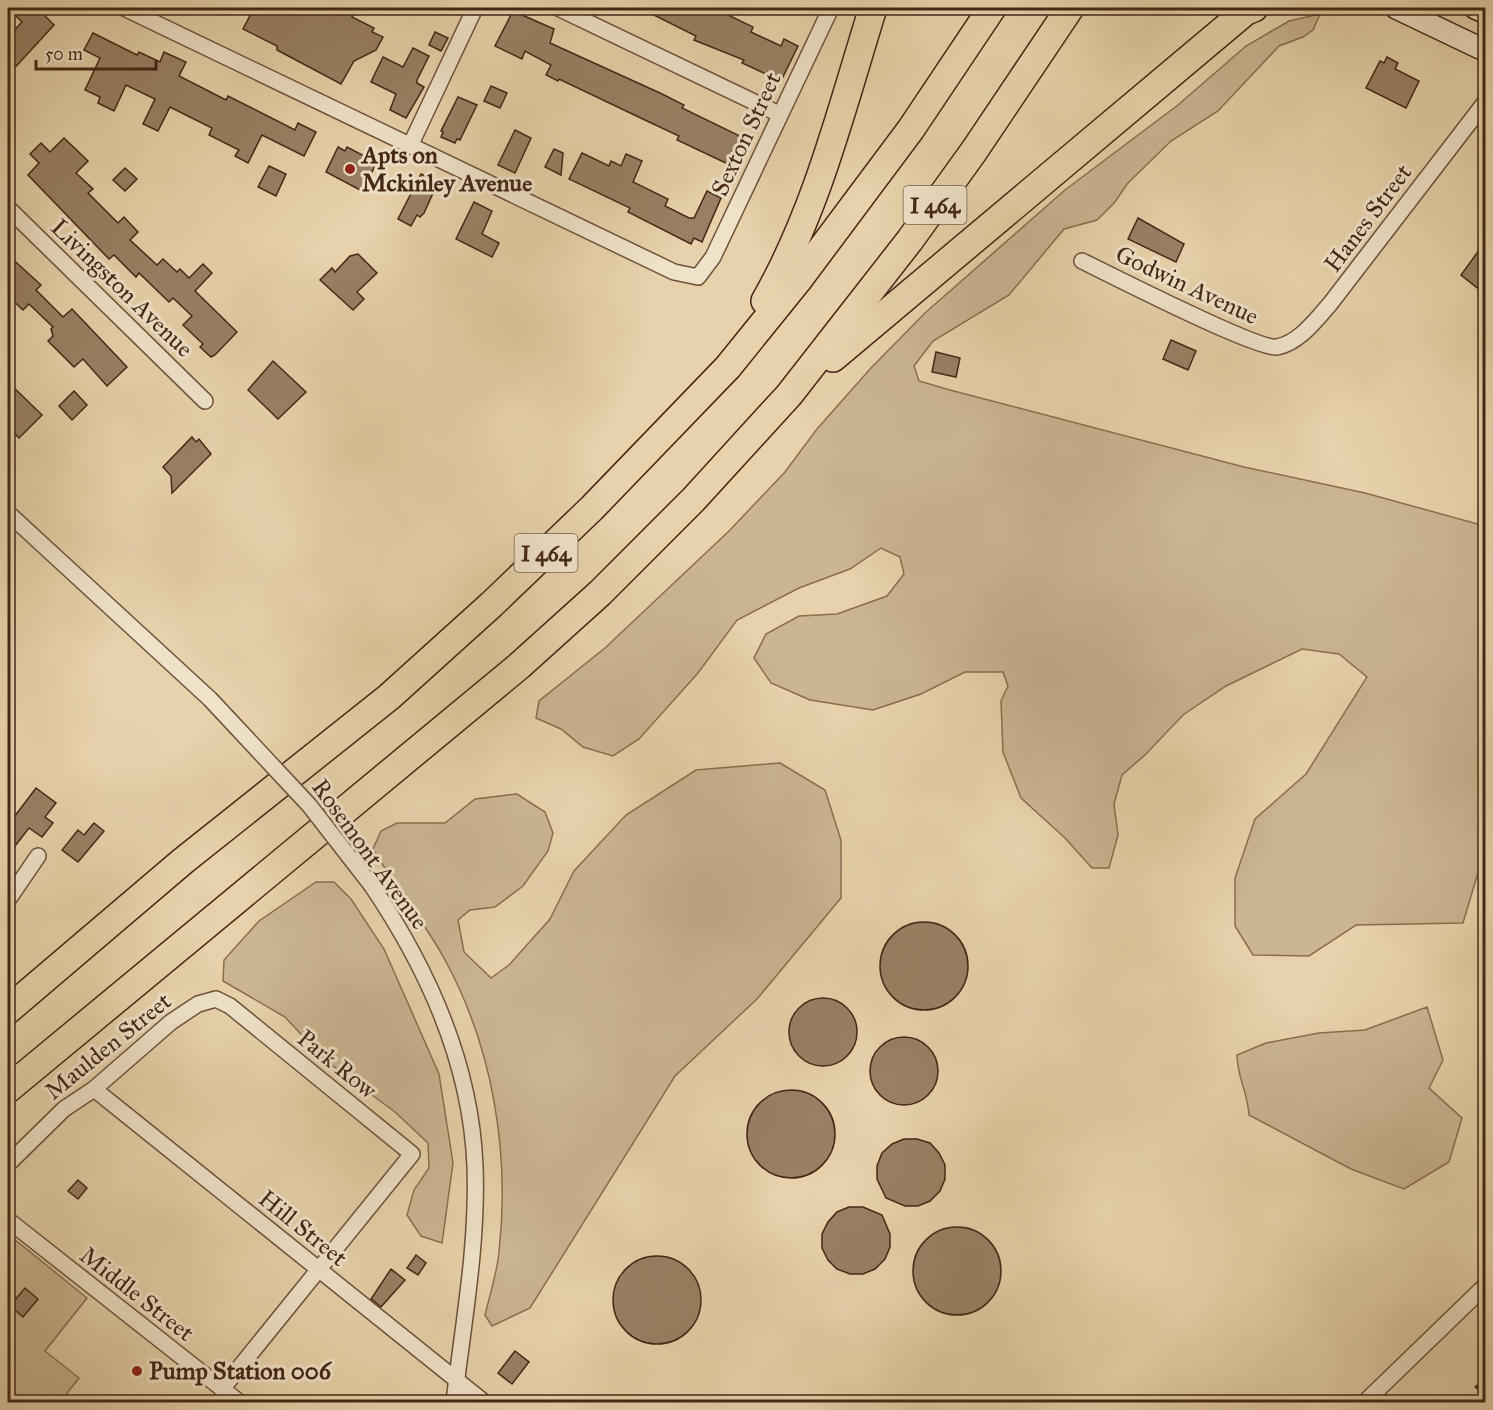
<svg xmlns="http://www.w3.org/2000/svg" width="1493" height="1410" font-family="'IM FELL Great Primer',serif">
	<rect width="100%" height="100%" fill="#e7d2ab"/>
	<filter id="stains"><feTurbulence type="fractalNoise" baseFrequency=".00333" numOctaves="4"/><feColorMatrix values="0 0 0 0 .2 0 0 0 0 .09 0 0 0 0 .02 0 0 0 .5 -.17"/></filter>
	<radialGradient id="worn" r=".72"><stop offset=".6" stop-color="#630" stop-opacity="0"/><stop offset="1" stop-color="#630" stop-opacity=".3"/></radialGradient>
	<g fill="#cbb592" stroke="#886e55" stroke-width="1.5">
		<polygon points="1320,14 1313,30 1303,37 1279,46 1218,111 1171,141 1127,184 1115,202 1097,220 1064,229 1009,295 933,341 914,366 919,381 950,390 1244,467 1365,493 1485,526 1485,849 1463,923 1356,925 1309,956 1253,955 1235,926 1235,878 1255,819 1306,774 1367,677 1339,654 1302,649 1226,686 1183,715 1146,754 1122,775 1114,804 1118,835 1109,868 1092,868 1065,838 1021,798 1003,752 1001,701 1008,686 1003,672 965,672 921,694 873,710 810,700 771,683 754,658 766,634 799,616 837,614 887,596 904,574 900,557 881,548 850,569 799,588 737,620 698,673 639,739 613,756 583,747 561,729 536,718 539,701 605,648 729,531 785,472 817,429 871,368 925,313 1065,190 1178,105 1246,46 1289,21"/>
		<path d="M780,763L825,790L841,840V898L757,999L675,1076L530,1308L492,1326L485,1315C490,1294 497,1273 499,1252C510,1153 493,1048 445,960C424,921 395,887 373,849L381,831L397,823H445L475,799L517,794L545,812L553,833L548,851L523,886L495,907L470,910L458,920L464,952L491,978L509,965L550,919L574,871L626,815L696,770Z"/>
		<polygon points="316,882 334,882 351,899 384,949 439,1074 453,1163 442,1243 421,1236 407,1215 414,1190 429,1168 428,1143 395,1112 326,1061 285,1017 223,981 224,960 259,921"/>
		<path d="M1427,1007L1443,1060L1429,1088L1462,1118L1449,1162L1404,1189L1351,1169L1249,1115C1248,1093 1237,1077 1237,1055L1266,1043L1319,1033L1365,1030Z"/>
		<polygon points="8,1234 87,1298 45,1351 79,1378 60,1402 8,1401"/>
	</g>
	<g fill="#998064" stroke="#442718" stroke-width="1.5">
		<polygon points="8,8 51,8 44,15 54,25 8,75 8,37 22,22"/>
		<polygon points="254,8 357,8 352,17 374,28 372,32 383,37 376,50 354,61 341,84 277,50 277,46 243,29"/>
		<polygon points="640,8 714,8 753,27 751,32 781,46 784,39 798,46 781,81 742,63 744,60 694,40 696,36"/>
		<polygon points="513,11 554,29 550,43 660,93 684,105 682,108 744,138 730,165 677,140 679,136 647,121 559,79 558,81 546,75 551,65 525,51 522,59 495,46"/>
		<polygon points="435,32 448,38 441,51 429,45"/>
		<polygon points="93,33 137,55 139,52 160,62 164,52 186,62 179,76 226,100 228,96 295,130 298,123 316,132 304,156 262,135 248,163 235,156 239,150 209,135 212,128 170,107 158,131 143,124 155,99 126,85 114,111 98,103 100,97 85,90 100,58 84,50"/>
		<polygon points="413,48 429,56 417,80 417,83 424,87 406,118 390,110 396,94 371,82 383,57 403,67"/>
		<polygon points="1387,57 1398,63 1395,69 1419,81 1406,108 1366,88 1380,61 1384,63"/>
		<polygon points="491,86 507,93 500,108 484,101"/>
		<polygon points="458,97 477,105 460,140 457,139 455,143 441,137 443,132 441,131"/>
		<polygon points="515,130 531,138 515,173 498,165"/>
		<polygon points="64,138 88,161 76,173 93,189 88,193 118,223 124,217 138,232 130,240 157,265 163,259 177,272 180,269 189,278 203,264 212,273 195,291 237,332 215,355 211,357 200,347 203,344 183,325 192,316 173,298 169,302 139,273 136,277 114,255 109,259 28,175 39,163 30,154 41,143 50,152"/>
		<polygon points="338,147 345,151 347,147 370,159 368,163 375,166 362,191 326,172"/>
		<polygon points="554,149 563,153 561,175 545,167"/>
		<polygon points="582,153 609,166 611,161 621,166 626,154 642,161 633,182 668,199 665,206 689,218 694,218 707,191 721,198 702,242 694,238 691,244 628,212 630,208 569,179"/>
		<polygon points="269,166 286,174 276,196 258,187"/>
		<polygon points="125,168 137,179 125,191 113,180"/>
		<polygon points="421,174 438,182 424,213 420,217 417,215 411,226 398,219"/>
		<polygon points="474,202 492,211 482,234 499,243 492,257 456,239"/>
		<polygon points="1138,218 1184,244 1176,262 1128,239"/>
		<polygon points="1485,242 1485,294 1461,275"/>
		<polygon points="358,254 377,273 357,292 364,299 353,310 320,280 332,268 335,272 350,256"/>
		<polygon points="8,255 41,285 36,290 63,317 72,309 127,367 107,386 83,359 74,367 48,341 53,336 51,329 53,327 29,304 23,310 8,296"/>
		<polygon points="1171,340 1196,351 1188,370 1163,359"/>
		<polygon points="936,352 960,358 956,377 932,372"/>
		<polygon points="273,361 306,392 278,419 248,390"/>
		<polygon points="8,382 42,415 19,438 8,427"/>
		<polygon points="74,391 87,405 72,420 59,406"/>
		<polygon points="192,437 196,442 199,439 211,454 172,493 171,476 163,467"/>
		<polygon points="36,788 56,803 45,817 53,823 42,837 29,828 8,855 8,825"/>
		<polygon points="94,823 104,831 78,862 62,850 78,830 84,835"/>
		<circle cx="924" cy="966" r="44"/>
		<circle cx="823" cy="1032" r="34"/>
		<circle cx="904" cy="1071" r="34"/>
		<circle cx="791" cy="1134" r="44"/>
		<polygon points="904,1139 917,1139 930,1143 939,1153 945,1165 945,1179 940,1191 930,1201 918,1206 905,1206 886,1198 877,1179 877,1166 882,1153 892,1144"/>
		<polygon points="78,1180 87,1188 78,1199 68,1191"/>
		<polygon points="849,1207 863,1207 882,1215 890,1234 890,1247 885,1259 875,1269 863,1274 850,1274 837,1269 828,1260 822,1248 822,1234 828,1222 837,1212"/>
		<circle cx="957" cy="1271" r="44"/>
		<polygon points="416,1255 426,1263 418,1275 407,1268"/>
		<circle cx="657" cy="1300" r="44"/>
		<polygon points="391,1269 405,1280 381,1307 371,1299"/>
		<polygon points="25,1288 38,1299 23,1317 10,1306"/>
		<polygon points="515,1351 529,1362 512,1384 498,1373"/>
	</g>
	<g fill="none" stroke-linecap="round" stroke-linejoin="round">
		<g stroke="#6d523d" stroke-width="18">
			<g id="street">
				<polyline points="124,8 674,272 698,277 713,257 831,8"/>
				<polyline points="558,8 779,114"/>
				<polyline points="410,146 475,8"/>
				<polyline points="8,208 205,401"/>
				<path d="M1082,261C1109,274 1257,350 1277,347C1299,343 1316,320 1330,304L1486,101"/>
				<polyline points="8,513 210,699"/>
				<path d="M372,886C428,969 471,1064 475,1166C478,1245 463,1324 454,1402"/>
				<polyline points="8,900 38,856"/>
				<polyline points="94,1089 484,1402"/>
				<polyline points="8,1164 64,1109 94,1089 171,1022 198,1004 216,999 230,1006 412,1154 222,1389"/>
				<polyline points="8,1220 239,1402"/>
				<polyline points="1365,1402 1486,1285"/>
			</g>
		</g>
		<g stroke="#442718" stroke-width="24">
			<g id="secondary">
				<polyline points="1396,8 1486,51"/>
				<polyline points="1475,8 1486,13"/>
			</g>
		</g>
		<g stroke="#442718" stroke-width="30">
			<g id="highway">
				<path d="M765,301C817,210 842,107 873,8"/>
				<polyline points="833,358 1246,11 1254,8"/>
				<polyline points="8,1010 183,861 389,697 492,604 592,508 728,367 799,279 911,129 992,8"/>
				<polyline points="8,1089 519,666 600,593 693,500 789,395 910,240 974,151 1070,8"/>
			</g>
		</g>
		<use href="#street" stroke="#efe2c8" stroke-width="15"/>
		<use href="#secondary" stroke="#efe2c8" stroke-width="21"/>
		<use href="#highway" stroke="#e7d2ab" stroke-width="27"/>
		<polyline stroke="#442718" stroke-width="4.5" stroke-dasharray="10 10" stroke-linecap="butt" points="1461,1402 1486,1379"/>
		<g stroke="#6d523d" stroke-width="18" stroke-linecap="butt">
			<polyline id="street-bridge" points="210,699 309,805 372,886"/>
		</g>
		<use href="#street-bridge" stroke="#efe2c8" stroke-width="15"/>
	</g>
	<g fill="#8f2418" stroke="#efe2c8" stroke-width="2">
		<circle cx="350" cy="169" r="6"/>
		<circle cx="137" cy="1371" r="6"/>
	</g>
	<g text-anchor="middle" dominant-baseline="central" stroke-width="6" stroke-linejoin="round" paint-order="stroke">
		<g fill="#efe2c8" stroke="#775f4d" stroke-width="1.5">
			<rect x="903.5" y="186" width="63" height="38" rx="4.5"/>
			<rect x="514.5" y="534" width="63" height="38" rx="4.5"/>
		</g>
		<g font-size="22" font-weight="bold" fill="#442718">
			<text x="935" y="205">I 464</text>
			<text x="546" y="553">I 464</text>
		</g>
		<g font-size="24" fill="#442718" stroke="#efe2c8">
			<text transform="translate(746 134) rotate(-65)">Sexton Street</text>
			<text transform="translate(1368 218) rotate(-53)">Hanes Street</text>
			<text transform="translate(1187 285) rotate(25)">Godwin Avenue</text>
			<text transform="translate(122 288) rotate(44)">Livingston Avenue</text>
			<text transform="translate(370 854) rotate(54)">Rosemont Avenue</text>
			<text transform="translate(108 1046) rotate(-39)">Maulden Street</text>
			<text transform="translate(337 1064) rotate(39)">Park Row</text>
			<text transform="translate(303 1228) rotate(39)">Hill Street</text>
			<text transform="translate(137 1294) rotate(38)">Middle Street</text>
		</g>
		<g font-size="24" font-weight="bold" fill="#442718" stroke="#efe2c8" text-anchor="start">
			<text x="362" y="155">Apts on<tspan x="362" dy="28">Mckinley Avenue</tspan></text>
			<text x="149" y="1371">Pump Station 006</text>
		</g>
	</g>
	<rect width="1493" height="1410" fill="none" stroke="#e7d2ab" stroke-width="30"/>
	<rect x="9" y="9" width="1475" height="1392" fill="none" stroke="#442718" stroke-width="3"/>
	<rect x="15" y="15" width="1463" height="1380" fill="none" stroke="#442718" stroke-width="1.5"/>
	<path d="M36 60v9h120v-9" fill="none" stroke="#442718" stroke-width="3"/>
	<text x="45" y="60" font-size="18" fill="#442718" stroke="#efe2c8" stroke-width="4.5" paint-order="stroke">50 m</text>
	<rect width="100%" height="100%" filter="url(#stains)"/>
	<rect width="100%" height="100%" fill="url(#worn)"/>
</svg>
